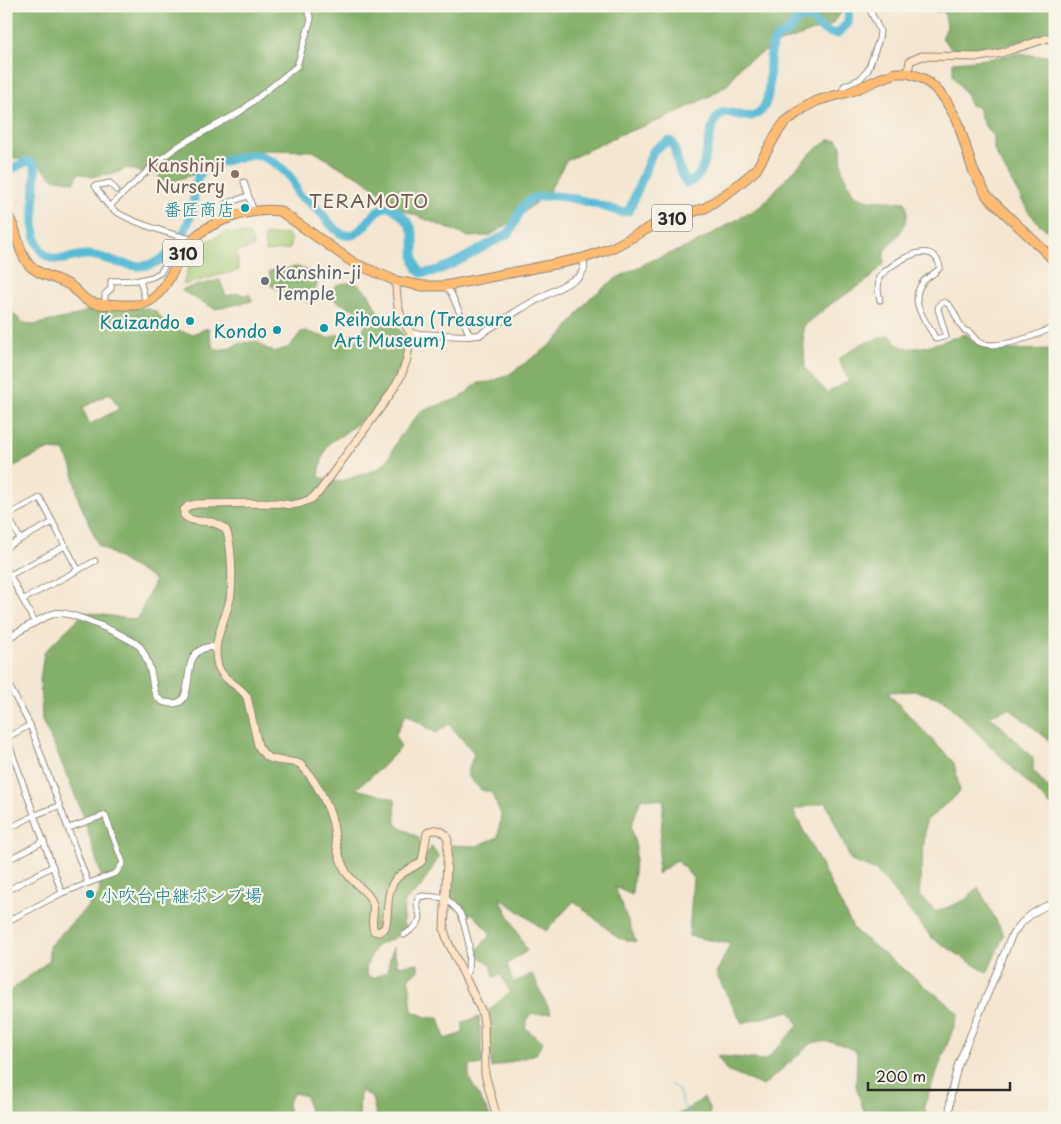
<svg xmlns="http://www.w3.org/2000/svg" width="1061" height="1124" font-family="'Playpen Sans','Klee One',sans-serif">
	<rect width="100%" height="100%" fill="#f7f3e8"/>
	<filter id="ink" filterUnits="userSpaceOnUse"><feTurbulence type="fractalNoise" baseFrequency=".02" numOctaves="2"/><feDisplacementMap in="SourceGraphic" scale="10" xChannelSelector="R" yChannelSelector="G"/><feConvolveMatrix kernelMatrix="1 2 1 2 8 2 1 2 1" color-interpolation-filters="sRGB"/></filter>
	<filter id="wash" filterUnits="userSpaceOnUse"><feTurbulence type="fractalNoise" baseFrequency=".0096" numOctaves="4" result="noise"/><feDisplacementMap in="SourceGraphic" scale="20" xChannelSelector="R" yChannelSelector="G"/><feGaussianBlur stdDeviation="1.12" result="paint"/><feColorMatrix in="noise" values="0 0 0 0 0 0 0 0 0 0 0 0 0 0 0 0 0 1.4 0 .05"/><feComposite in="paint" operator="in"/></filter>
	<g filter="url(#wash)">
		<rect width="100%" height="100%" fill="#f4e6d1"/>
		<g fill="#a4cb76" stroke="#687b50">
			<polygon points="227,232 250,235 254,247 236,252 239,270 183,285 189,265 204,243"/>
			<polygon points="287,234 291,239 290,249 266,252 264,236"/>
		</g>
		<g fill="#83af67" stroke="#576d49" fill-rule="evenodd">
			<polygon points="6,6 847,6 831,25 780,43 741,65 728,84 712,95 666,118 619,135 566,161 549,191 515,220 489,236 469,237 400,209 362,178 345,170 313,151 264,150 174,181 162,181 156,173 147,177 137,171 127,168 112,175 103,174 92,177 78,173 75,182 53,178 35,162 16,158 6,159"/>
			<path d="M924,6H1055V30C1022,43 989,52 954,52V49L949,46L942,38L947,27L944,10L938,12Z"/>
			<path d="M1020,53L1038,56L1055,55V237L1037,222L1028,211L994,150V137C985,128 981,120 978,107L970,105L966,94L953,76V62L988,59Z"/>
			<path d="M829,140H838L841,146L842,171L854,195L868,200L905,202C913,222 897,237 884,251V264L868,280L831,304L803,327L805,368L827,393L849,381L838,359L861,344L890,335C893,338 896,344 900,346C915,354 950,338 966,334L977,344L1007,350L1055,349V745L1009,708L990,715L1033,758V770L1055,796V810L943,699L916,691L887,692L954,763L960,792L926,821L919,896L936,912L965,900L978,887L1004,935L987,973L931,937L877,871L851,861L826,802L793,810L854,930L959,1013L924,1106L927,1118H866L856,1086L857,1052C843,1044 828,1039 812,1043L763,1086L727,1071L717,1056L766,1060L799,1025L790,1011L742,1023L716,974L730,944L689,936L693,878L677,860L657,874L664,800L641,798L631,827L636,848L632,895L615,887L636,942L618,938L574,901L546,931L499,897L527,951L507,964L513,983L532,974L551,1013L529,1015L525,1028L543,1042L536,1054L491,1068L487,1012L510,992L501,975L494,977L491,965L475,953L491,934L472,913L464,919L461,910L448,897L452,845L477,846L498,837L501,814L491,792L481,790L467,775L474,753L449,724L436,733L406,714L395,736L401,747L381,768L356,789L395,799L396,824L419,838L422,862L432,846L439,857L420,888L404,902L403,924L409,929L392,939L376,946L366,966L367,976L374,978L387,971L393,947L398,966L418,963V971L409,977L412,1011L426,1017H439L445,1039L463,1033V1022L479,1017L483,1064L469,1066V1078L491,1118H377L372,1098L360,1090L359,1118H310L306,1096L294,1093L287,1104L290,1118H6V994L49,961V946L99,895L101,875L83,815L56,749L42,721L40,681L44,652L85,612L137,620L155,580L99,546L79,501L72,467L64,451L47,450L6,470V306L22,322L33,325L74,316L96,307H141L155,311L171,329L192,334L208,328L212,344L216,350L231,348L237,344L257,341L264,347L274,352L289,347L301,332L305,331L328,338L338,334L356,341L358,340L368,320L367,316L330,298C330,282 347,282 358,284L369,294L382,322L385,325C427,325 393,390 378,405C367,416 354,426 342,435C338,438 332,440 329,444C323,452 320,467 319,477L339,482L378,469L389,458L398,439L421,411L460,398L478,383L490,382L508,375L544,350L563,334L589,299L615,279L650,261L690,246L761,206L790,174L813,151ZM110,393L119,409L90,424L82,408Z"/>
			<polygon points="297,267 316,274 319,278 312,301 310,303 271,286 269,271"/>
			<polygon points="220,280 226,296 238,293 243,295 250,295 252,301 215,309 182,291 183,289"/>
			<polygon points="704,1098 710,1110 709,1118 673,1118"/>
		</g>
		<g fill="none" stroke-linecap="round" stroke-linejoin="round">
			<polyline stroke="#57bbd5" stroke-width="1" points="670,1084 678,1089 682,1102 690,1118"/>
			<path stroke="#57bbd5" stroke-width="9" d="M6,172L27,161L31,162L35,166C38,188 22,254 55,259C66,261 77,254 88,255C106,256 122,267 140,266C171,265 187,233 193,206C195,195 194,179 203,170C209,164 239,157 249,155C264,153 282,167 291,178C295,183 295,190 299,195C305,200 312,203 317,209C324,215 328,223 335,229C361,253 371,202 390,207C394,208 399,213 402,216C425,236 405,257 421,273C446,273 482,246 506,235L510,232C515,223 519,209 527,202C547,186 598,205 621,212L629,211L653,151L658,147L669,141L672,142C678,156 677,171 687,183C714,177 702,121 724,112C733,112 742,118 751,116C778,112 765,60 773,43C776,37 783,36 788,31C795,26 796,19 805,16C817,20 817,32 837,34L848,23L849,6"/>
		</g>
	</g>
	<g filter="url(#ink)">
		<g fill="none" stroke-linecap="round" stroke-linejoin="round">
			<g stroke="#90887e" stroke-width="7">
				<g id="minor">
					<polyline points="841,94 844,86 860,79 868,70 879,39 880,31 868,6"/>
					<polyline points="244,182 254,212"/>
					<path d="M116,190L110,183L95,186C100,193 104,202 111,208C124,220 175,236 193,239"/>
					<polyline points="111,208 112,204 158,161 180,145 240,112 297,66 311,19 306,6"/>
					<polyline points="230,218 225,204 248,196"/>
					<polyline points="140,280 146,303"/>
					<polyline points="445,286 451,293 470,336"/>
					<path d="M880,300L878,290L879,277C891,264 933,235 940,267C937,273 928,276 923,282C907,302 927,322 936,339L946,336L938,309L939,305L944,302C955,306 956,322 964,330C965,331 969,331 970,333C975,337 975,341 981,343C998,350 1039,335 1055,326"/>
					<polyline points="105,304 105,294 111,289 111,281 140,280 152,277 160,273 169,259 186,242"/>
					<polyline points="6,512 20,539"/>
					<polyline points="8,515 40,498 78,570"/>
					<polyline points="6,547 53,522"/>
					<polyline points="6,568 35,623"/>
					<polyline points="10,575 65,546"/>
					<polyline points="24,599 95,561"/>
					<polyline points="6,622 13,635"/>
					<polyline points="6,680 30,725 88,883"/>
					<polyline points="6,736 62,893"/>
					<polyline points="6,738 30,725"/>
					<polyline points="6,812 12,827"/>
					<polyline points="6,830 35,815 59,806"/>
					<polyline points="6,861 44,841"/>
					<polyline points="6,891 53,866"/>
					<polyline points="6,922 62,893 116,873 123,863 105,815 69,828"/>
					<path d="M404,935C408,932 417,927 419,921C423,913 413,908 419,897L423,896L446,898L460,913L463,921L469,944L468,972L464,975"/>
				</g>
			</g>
			<g stroke="#90887e" stroke-width="8">
				<g id="tertiary">
					<polyline points="411,333 415,334 467,336 479,335 522,308 579,277 584,269 584,258"/>
					<path d="M6,639C19,632 44,615 57,613C70,611 133,638 141,648C145,655 149,664 151,673C154,685 152,701 168,703C198,709 180,663 199,651C205,647 209,646 216,648"/>
					<path d="M949,1118L951,1093L958,1065L1012,935C1023,919 1036,908 1055,903"/>
				</g>
			</g>
			<g stroke="#90887e" stroke-width="9">
				<g id="secondary">
					<polyline points="908,73 910,61 922,56 980,57 1001,53 1055,36"/>
					<path d="M396,281C396,299 398,319 411,333L407,359L401,376L389,396L319,492L311,499L301,503L291,505L277,503L197,504L188,506L184,510V515C193,526 213,516 226,530C232,543 233,583 230,599C225,622 211,642 218,666C223,681 240,685 247,697L258,745C268,766 283,758 300,764C315,779 328,803 333,824C336,841 337,856 346,872C353,884 369,891 373,904C375,913 370,922 374,931L379,932L385,928C390,912 384,888 399,876C406,870 415,867 422,861L427,833C435,827 445,830 448,840L444,930L448,942L482,1012L484,1023L485,1074L497,1118"/>
				</g>
			</g>
			<g stroke="#90887e" stroke-width="11">
				<path id="trunk" d="M6,215C18,226 16,251 30,266C40,276 59,278 71,286C76,290 80,295 85,299C95,306 110,304 122,305C129,305 138,306 145,303C167,296 177,256 192,240C211,220 254,207 280,211L354,263L396,281L423,286H445L584,258L612,248L660,222L705,208L733,189L756,170L777,133L785,122L804,108L816,101L852,91L882,78L896,73H908L922,78L934,87L945,99L958,122L973,170L987,196L1055,261"/>
			</g>
			<use href="#minor" stroke="#fff" stroke-width="5"/>
			<use href="#tertiary" stroke="#fff" stroke-width="6"/>
			<use href="#secondary" stroke="#ffe4c6" stroke-width="7"/>
			<use href="#trunk" stroke="#febb71" stroke-width="9"/>
		</g>
	</g>
	<circle fill="#8d6e63" stroke="#f7f3e8" stroke-width="2" cx="235" cy="174" r="5"/>
	<g fill="#0f9aa8" stroke="#f7f3e8" stroke-width="2">
		<circle cx="245" cy="208" r="5"/>
		<circle cx="190" cy="321" r="5"/>
		<circle cx="324" cy="328" r="5"/>
		<circle cx="277" cy="330" r="5"/>
		<circle cx="90" cy="894" r="5"/>
	</g>
	<circle fill="#6b7280" stroke="#f7f3e8" stroke-width="2" cx="265" cy="281" r="5"/>
	<g text-anchor="middle" dominant-baseline="central" stroke-width="4.5" stroke-linejoin="round" paint-order="stroke">
		<g fill="#f7f3e8" stroke="#686764" stroke-width="1">
			<rect x="652" y="204.5" width="40" height="27" rx="4"/>
			<rect x="163" y="239.5" width="40" height="27" rx="4"/>
		</g>
		<g font-size="16" font-weight="bold" fill="#2b2b2b">
			<text x="672" y="218">310</text>
			<text x="183" y="253">310</text>
		</g>
		<g font-size="18" fill="#785e54" stroke="#f7f3e8" text-anchor="end">
			<text x="225" y="164">Kanshinji<tspan x="225" dy="21">Nursery</tspan></text>
		</g>
		<g font-size="18" fill="#0d838f" stroke="#f7f3e8" text-anchor="end">
			<text x="235" y="208">番匠商店</text>
			<text x="334" y="318" text-anchor="start">Reihoukan (Treasure<tspan x="334" dy="21">Art Museum)</tspan></text>
			<text x="180" y="321">Kaizando</text>
			<text x="267" y="330">Kondo</text>
			<text x="100" y="894" text-anchor="start">小吹台中継ポンプ場</text>
		</g>
		<g font-size="18" fill="#5b616d" stroke="#f7f3e8" text-anchor="start">
			<text x="275" y="271">Kanshin-ji<tspan x="275" dy="21">Temple</tspan></text>
		</g>
		<g font-size="19" letter-spacing="1" fill="#74574f" stroke="#f7f3e8">
			<text x="369" y="200">TERAMOTO</text>
		</g>
	</g>
	<rect width="1061" height="1124" fill="none" stroke="#f7f3e8" stroke-width="25"/>
	<path d="M868 1082v8h142v-8" fill="none" stroke="#2b2b2b" stroke-width="2.5"/>
	<text x="876" y="1082" font-size="15" fill="#2b2b2b" stroke="#f7f3e8" stroke-width="4" paint-order="stroke">200 m</text>
</svg>
